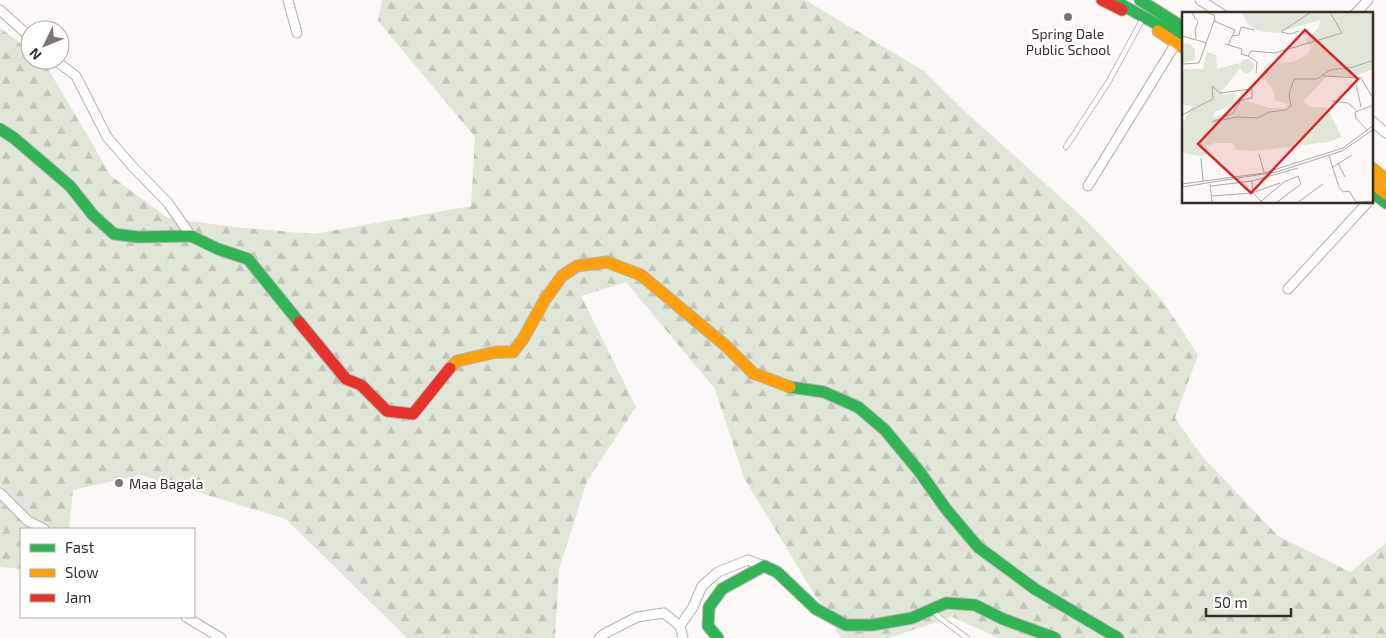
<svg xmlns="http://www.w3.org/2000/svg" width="1386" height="638" font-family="'Exo 2',sans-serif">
	<defs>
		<pattern id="forest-firs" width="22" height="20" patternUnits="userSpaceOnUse" patternTransform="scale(1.25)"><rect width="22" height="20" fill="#e1e7d8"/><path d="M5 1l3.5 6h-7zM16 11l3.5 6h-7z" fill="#c2c6b9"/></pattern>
	</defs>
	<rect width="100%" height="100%" fill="#fbf8f5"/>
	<polygon fill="url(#forest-firs)" points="382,0 805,0 924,71 971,117 1086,220 1162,300 1198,355 1175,418 1201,455 1278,536 1350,572 1386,543 1386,638 999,638 952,617 889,638 841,638 744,478 715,389 626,282 581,296 636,407 587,481 559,569 555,638 407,638 286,519 141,475 73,490 69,529 21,529 21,569 0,567 0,28 30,50 30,60 43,60 111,176 168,218 234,227 314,234 471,206 475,137 378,21"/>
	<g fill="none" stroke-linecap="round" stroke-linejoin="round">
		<g stroke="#b8b2ad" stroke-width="6">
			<g id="lane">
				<polyline points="1066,147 1109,81 1142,20"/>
				<polyline points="932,610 940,618 967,638"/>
			</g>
		</g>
		<g stroke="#b8b2ad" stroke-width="11">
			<g id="street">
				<polyline points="288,0 297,33"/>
				<polyline points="1200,0 1222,14"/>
				<polyline points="0,10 30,37"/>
				<polyline points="1355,14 1368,0"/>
				<polyline points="55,60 76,76 107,137 133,167 168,203 191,236"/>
				<polyline points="1372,121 1386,133"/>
				<polyline points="1088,186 1176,43"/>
				<polyline points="1288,289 1368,202"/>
				<polyline points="0,493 28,521 44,529"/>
				<polyline points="186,617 221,638"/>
				<polyline points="680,626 693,607 702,586 718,572 748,560 764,566"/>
				<polyline points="599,638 604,634 637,617 664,613 680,626 683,638"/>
			</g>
		</g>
		<g stroke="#b8b2ad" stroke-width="13">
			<g id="fast">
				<polyline points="1113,0 1184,39"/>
				<polyline points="1140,0 1184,28"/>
				<polyline points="0,129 14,138 70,186 93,215 114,234 138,237 191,236 218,249 248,259 299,322"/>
				<polyline points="1372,192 1386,203"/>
				<polyline points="790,387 824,392 858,407 885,430 919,471 946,509 978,547 1035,589 1118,638"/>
				<polyline points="718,638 708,626 709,607 722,589 764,566 777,572 816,609 846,625 872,625 912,618 946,603 975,605 1003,619 1055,638"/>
			</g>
		</g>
		<g stroke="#b8b2ad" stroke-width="13">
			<g id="slow">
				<polyline points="1158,31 1184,48"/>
				<polyline points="1372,168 1386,179"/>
				<polyline points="1372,183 1386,194"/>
				<polyline points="450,368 457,361 496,352 513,352 523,339 544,301 562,276 577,266 607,262 641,275 726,346 753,373 790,387"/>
			</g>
		</g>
		<g stroke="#b8b2ad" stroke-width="13">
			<g id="jam">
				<polyline points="1102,0 1122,10"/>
				<polyline points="299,322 346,379 361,385 387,411 413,414 450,368"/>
			</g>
		</g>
		<use href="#lane" stroke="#fefefe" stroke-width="4.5"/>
		<use href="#street" stroke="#fefefe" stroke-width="9"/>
		<use href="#fast" stroke="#30b455" stroke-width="11"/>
		<use href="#slow" stroke="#ff9f0a" stroke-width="11"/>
		<use href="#jam" stroke="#e5322d" stroke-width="11"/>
	</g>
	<g fill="#7c756f" stroke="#fff" stroke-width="2">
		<circle cx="1068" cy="17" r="5"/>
		<circle cx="119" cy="483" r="5"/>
	</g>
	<g text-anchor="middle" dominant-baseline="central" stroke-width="4.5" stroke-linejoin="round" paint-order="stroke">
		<g font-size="14" fill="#382f27" stroke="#fff">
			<text x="1068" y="33">Spring Dale<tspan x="1068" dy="16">Public School</tspan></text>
			<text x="129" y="483" text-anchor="start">Maa Bagala</text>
		</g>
	</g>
	<g transform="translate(1182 12)">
		<rect width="191" height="191" fill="#fbf8f5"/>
		<path d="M58 54a7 7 0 1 1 14 0a7 7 0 1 1-14 0Z" fill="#e1e7d8"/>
		<path d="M60,0H191V57L168,66L145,64L122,89L128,95L145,96L160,125L146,130L74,139L54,138L51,131H33L25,134L24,145L0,141V112L10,94L0,93V57H21L25,40L34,43L35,57L57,51L58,56L40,79L42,83L55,81L52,88L48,94L33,100L31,106L51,98L57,87L88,96H104L106,92L93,88L91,78L79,62L86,51L111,50L126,42L129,35L123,28L137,16L138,8L94,21L78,19L66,13ZM0,31L8,32L13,38V48L0,51Z" fill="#e1e7d8"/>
		<path fill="none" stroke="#ada8a3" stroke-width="1" d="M23,0L32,3L33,9M10,1L16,10L13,18L14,27M99,20L129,0M99,20L108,22L117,19M0,24L25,31M50,24L57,23L59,15L73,18M43,32L60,37L59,42L66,44M0,52L17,51L32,9L53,18L46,33M74,62L75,50L66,44L69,39L93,41L160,21L148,0M141,64L179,66L192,88M174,72L179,95M70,86L59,88L51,101L30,110L55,105L76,106L87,100L104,98L109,94L107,82L112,67H135L148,58L171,55L192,48M150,89L166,91L174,98M0,103L31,87L30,74L38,81L70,77V86M185,118L174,106L173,100L192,93M77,142L82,160M147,144L157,175L161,180L167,179L174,190M19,146L21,169M156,151L163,165M151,155L170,143M70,169L71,181L81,191M0,172L82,161L161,136L192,113M28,172L30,191M29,174L70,169L116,156M0,175L94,160L160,139L192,117M30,184L70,181L98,171M174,190L192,189M77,191L102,170L116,164L119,172L94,191M115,191L141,172"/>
		<path fill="#d62828" fill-opacity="0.15" stroke="#d62828" stroke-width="2.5" d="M123,18L176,67L69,181L16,132Z"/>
		<rect width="191" height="191" fill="none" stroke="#382f27" stroke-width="2.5"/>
	</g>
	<rect x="20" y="528" width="175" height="90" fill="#ffffff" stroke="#afaca9"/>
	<rect x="30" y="544" width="25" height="8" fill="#30b455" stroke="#afaca9"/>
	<text x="65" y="553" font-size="15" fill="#382f27">Fast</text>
	<rect x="30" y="569" width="25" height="8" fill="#ff9f0a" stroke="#afaca9"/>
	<text x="65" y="578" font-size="15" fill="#382f27">Slow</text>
	<rect x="30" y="594" width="25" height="8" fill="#e5322d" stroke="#afaca9"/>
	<text x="65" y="603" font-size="15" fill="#382f27">Jam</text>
	<g transform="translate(45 45) rotate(227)"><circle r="24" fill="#ffffff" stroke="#afaca9"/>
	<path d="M0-4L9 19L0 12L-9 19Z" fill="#7c756f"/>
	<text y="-8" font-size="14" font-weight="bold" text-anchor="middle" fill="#382f27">N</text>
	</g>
	<path d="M1206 608v8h85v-8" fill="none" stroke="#382f27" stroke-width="2.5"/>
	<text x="1214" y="608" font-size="15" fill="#382f27" stroke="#ffffff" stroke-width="4" paint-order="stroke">50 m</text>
</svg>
